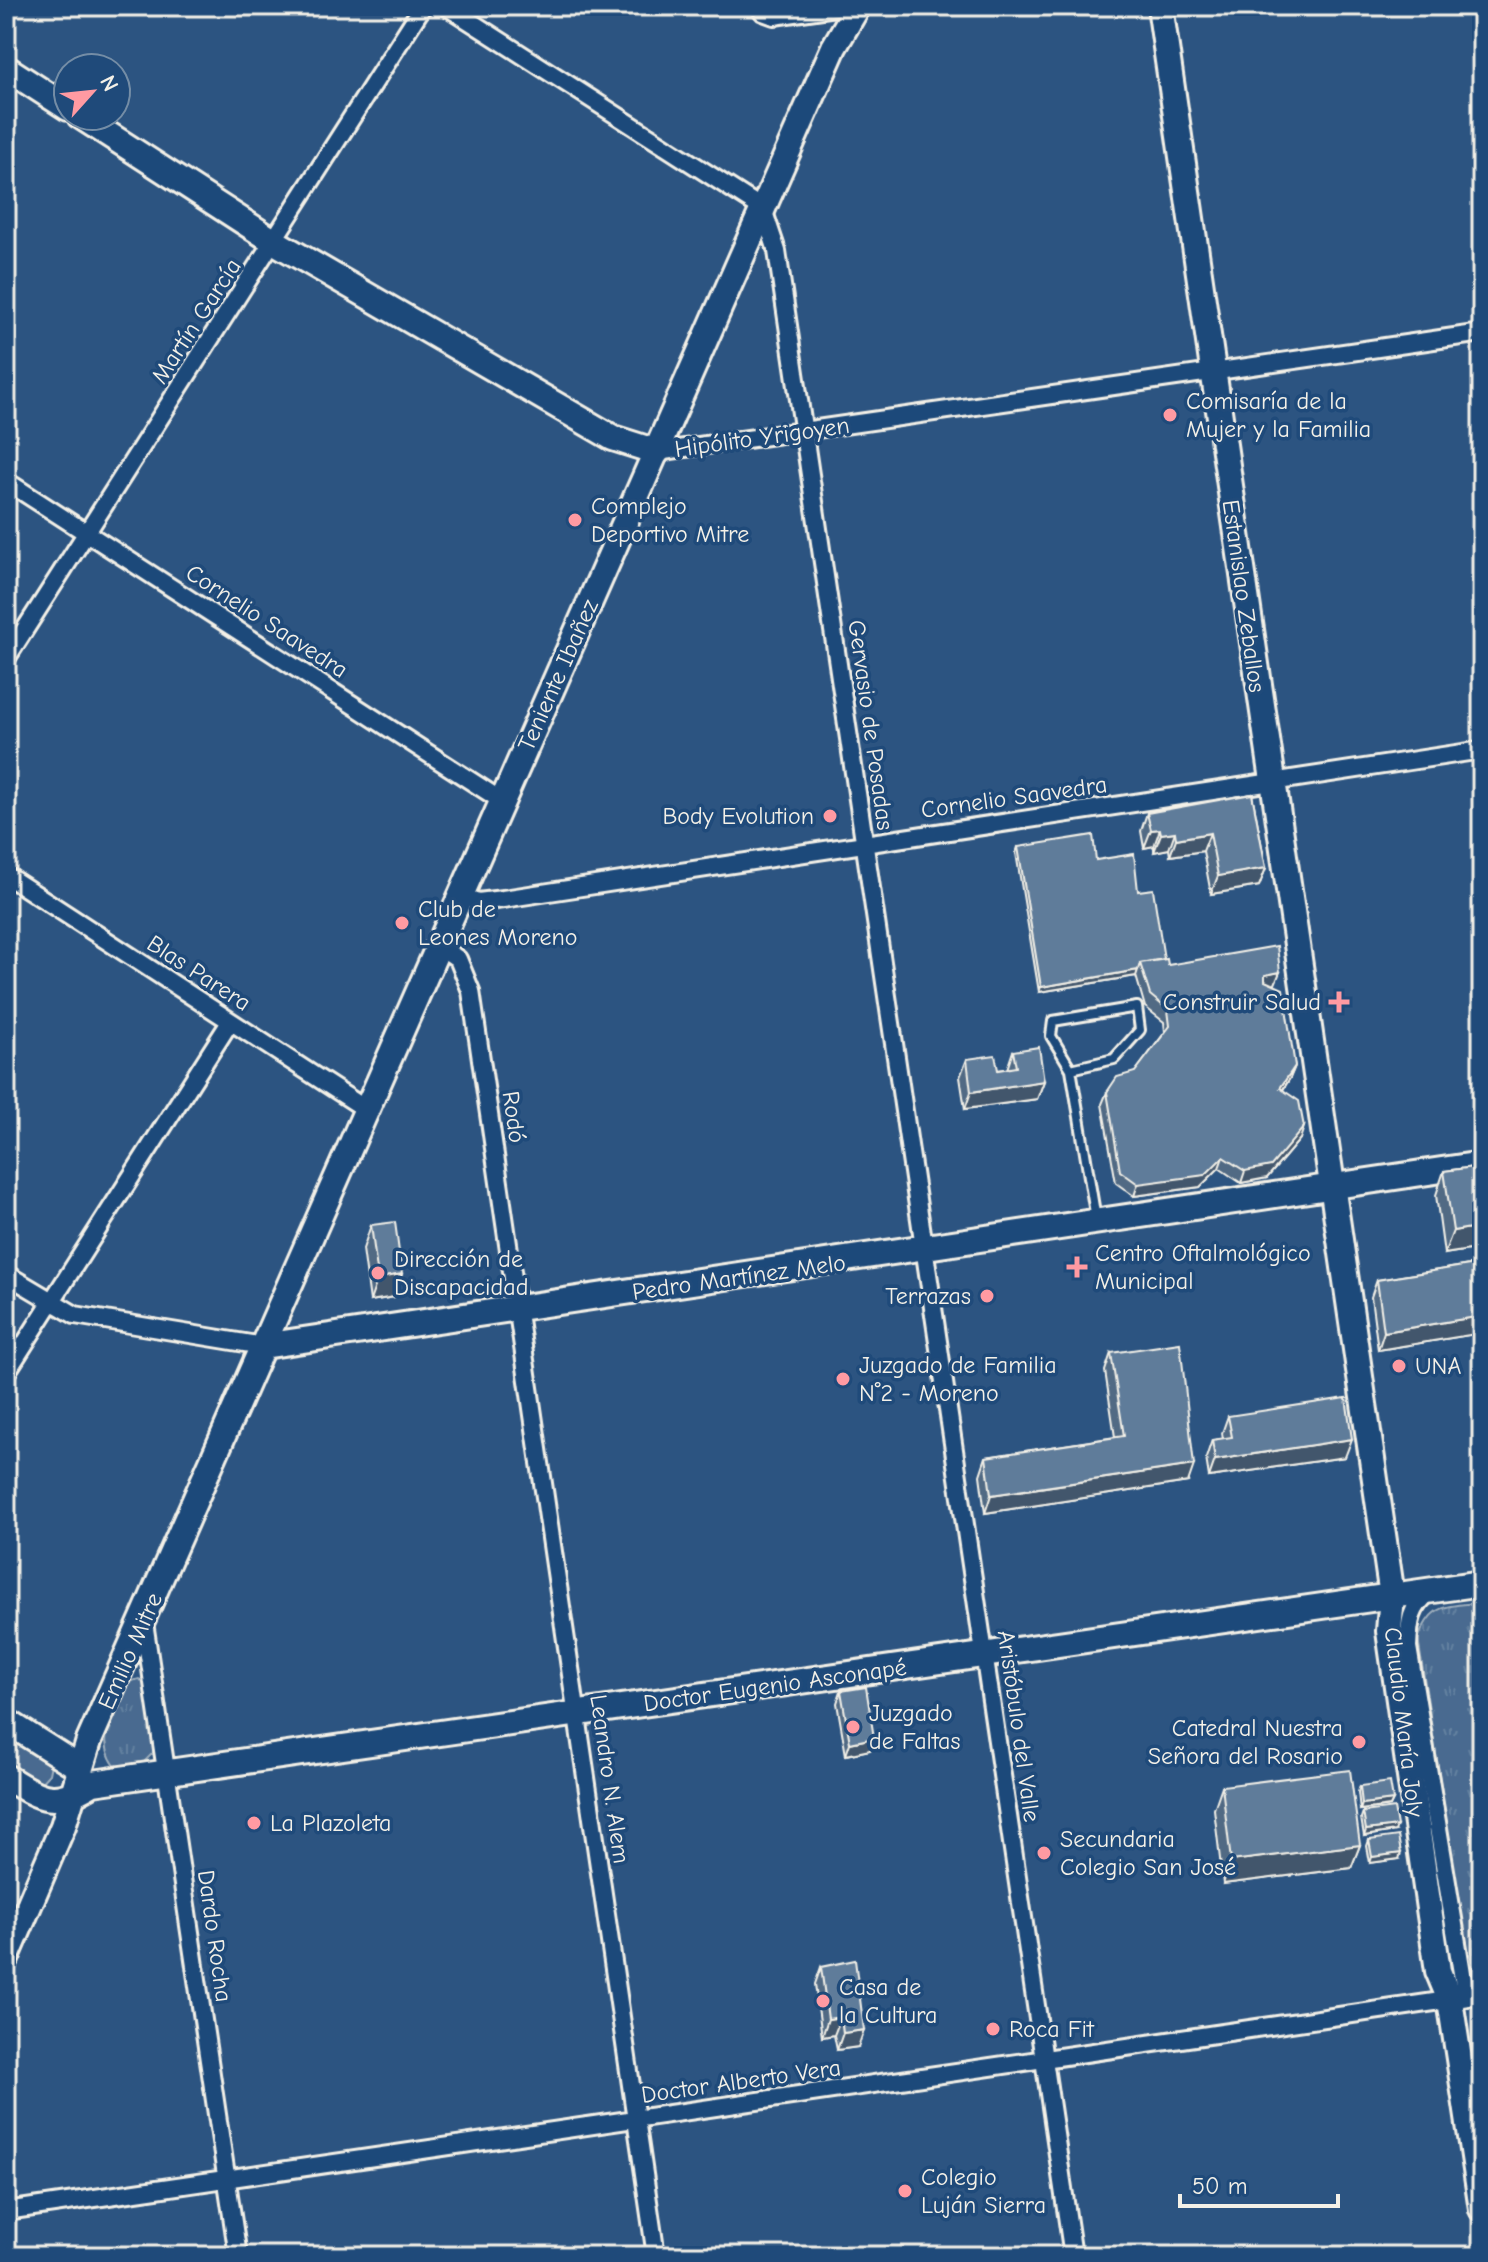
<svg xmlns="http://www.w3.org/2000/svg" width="1488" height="2262" font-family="'Comic Neue',sans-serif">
	<defs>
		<pattern id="park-tufts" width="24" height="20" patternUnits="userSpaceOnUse" patternTransform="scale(2)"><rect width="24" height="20" fill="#496b90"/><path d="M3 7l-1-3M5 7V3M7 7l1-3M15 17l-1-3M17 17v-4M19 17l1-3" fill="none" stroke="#6481a0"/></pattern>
	</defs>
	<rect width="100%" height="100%" fill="#2c5481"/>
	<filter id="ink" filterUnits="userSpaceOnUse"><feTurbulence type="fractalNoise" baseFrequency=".0125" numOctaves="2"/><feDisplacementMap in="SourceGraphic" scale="16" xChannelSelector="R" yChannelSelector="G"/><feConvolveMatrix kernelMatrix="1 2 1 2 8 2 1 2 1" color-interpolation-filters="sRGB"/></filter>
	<g filter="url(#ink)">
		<g fill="url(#park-tufts)" stroke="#9eaebc" stroke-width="2">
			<path d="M1482,1602V1978L1469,1966L1418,1639C1433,1601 1444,1608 1482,1602Z"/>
			<path d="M139,1679L144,1683L154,1752L143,1763L115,1766C94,1737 115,1712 128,1682Z"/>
			<polygon points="6,1731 51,1764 49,1774 40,1784 6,1766"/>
		</g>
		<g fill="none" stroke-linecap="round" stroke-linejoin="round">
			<g stroke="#f4f1e8" stroke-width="14">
				<polyline id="lane" points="1071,1069 1051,1036 1053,1021 1137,1007 1140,1030 1114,1059 1071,1069 1096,1219"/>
			</g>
			<g stroke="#f4f1e8" stroke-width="22">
				<g id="street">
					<polyline points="446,6 763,209 777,251 1073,2256"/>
					<polyline points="759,6 763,12 774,16 843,6"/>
					<polyline points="657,452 1482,333"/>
					<polyline points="6,481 502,801"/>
					<polyline points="6,659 423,6"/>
					<polyline points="6,875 367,1110"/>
					<polyline points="459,896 478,902 503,899 1482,750"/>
					<polyline points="438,945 458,959 471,991 656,2256"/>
					<polyline points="6,1274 75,1315 263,1346"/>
					<polyline points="6,1373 230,1022"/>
					<path d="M1430,1592C1410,1607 1409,1623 1408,1647L1466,1997"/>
					<polyline points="144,1622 238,2256"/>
					<polyline points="6,2211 1482,1995"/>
				</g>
			</g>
			<g stroke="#f4f1e8" stroke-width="30">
				<g id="secondary">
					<polyline points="1160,6 1392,1596 1389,1631 1438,1971 1450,2000 1482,2209"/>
					<polyline points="6,68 68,108"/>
					<polyline points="80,116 275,242 613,438 657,452"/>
					<polyline points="263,1346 1482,1164"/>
					<polyline points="6,1721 80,1768"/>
					<path d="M6,1777C43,1800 54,1807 93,1783L1482,1583"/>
					<polyline points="6,1959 63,1826 89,1741 834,47 858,6"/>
				</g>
			</g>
			<use href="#lane" stroke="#1f4a7a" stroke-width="8"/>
			<use href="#street" stroke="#1f4a7a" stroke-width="16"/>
			<use href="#secondary" stroke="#1f4a7a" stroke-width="24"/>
		</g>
		<g fill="#516a84" stroke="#f4f1e8" stroke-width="2">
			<polygon points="1252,794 1266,868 1259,886 1211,894 1203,851 1170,856 1169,849 1154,852 1154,846 1144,848 1141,831 1147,813"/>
			<polygon points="1018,847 1096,860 1138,891 1164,959 1168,965 1275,984 1273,984 1295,1066 1290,1078 1283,1090 1300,1139 1267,1178 1241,1183 1219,1168 1200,1187 1134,1196 1116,1183 1102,1104 1107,1092 1135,1072 1165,1032 1164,1022 1145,1007 1136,976 1039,992 1016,853"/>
			<polygon points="1013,1051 1044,1081 1037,1099 965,1109 960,1077 967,1059 998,1070 1007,1069"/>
			<polygon points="1482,1166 1482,1248 1444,1254 1436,1195 1444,1171"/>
			<polygon points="371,1225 402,1274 394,1297 370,1301 363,1249"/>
			<polygon points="1482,1263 1482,1333 1378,1350 1371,1297 1377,1280"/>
			<polygon points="1111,1353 1188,1482 985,1513 980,1475 986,1457 1115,1437 1105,1371"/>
			<polygon points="1228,1416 1345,1457 1209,1477 1206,1458 1212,1440 1223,1439 1222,1433"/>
			<polygon points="841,1691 870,1750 846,1755 837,1703"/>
			<polygon points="1222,1786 1360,1845 1351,1868 1223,1884 1214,1809"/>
			<polygon points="1360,1786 1393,1800 1390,1806 1360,1810 1358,1792"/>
			<polygon points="1363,1812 1395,1831 1364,1836 1361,1818"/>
			<polygon points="1369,1840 1399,1859 1370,1863 1367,1846"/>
			<polygon points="821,1967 858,2047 837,2050 834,2035 822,2037 815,1984"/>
		</g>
		<g fill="#42566c" stroke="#f4f1e8" stroke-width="2">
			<polygon points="1160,829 1154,846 1144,848 1151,830"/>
			<polygon points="1175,832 1169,849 1154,852 1161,834"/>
			<polygon points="1210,833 1203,851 1170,856 1176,839"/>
			<polygon points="1266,868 1259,886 1211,894 1218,876"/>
			<polygon points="1138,970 1136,976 1039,992 1041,987"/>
			<polygon points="1280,972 1275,984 1260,987 1265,975"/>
			<polygon points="1295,1066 1290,1078 1276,1100 1280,1088"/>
			<polygon points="1044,1081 1037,1099 965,1109 971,1092"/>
			<polygon points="1304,1127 1300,1139 1267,1178 1241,1183 1245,1171"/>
			<polygon points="1223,1157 1219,1168 1200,1187 1134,1196 1138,1184"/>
			<polygon points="1482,1226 1482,1248 1444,1254 1453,1231"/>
			<polygon points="402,1274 394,1297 370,1301 378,1278"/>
			<polygon points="1482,1316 1482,1333 1378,1350 1384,1332"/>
			<polygon points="1352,1439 1345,1457 1209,1477 1215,1460"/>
			<polygon points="1194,1465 1188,1482 985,1513 991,1495"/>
			<polygon points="874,1738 870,1750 846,1755 850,1743"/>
			<polygon points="1393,1800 1390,1806 1360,1810 1362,1804"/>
			<polygon points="1397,1826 1395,1831 1364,1836 1366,1830"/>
			<polygon points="1360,1845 1351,1868 1223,1884 1231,1861"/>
			<polygon points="1401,1853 1399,1859 1370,1863 1372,1857"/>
			<polygon points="841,2017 834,2035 822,2037 828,2019"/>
			<polygon points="864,2030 858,2047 837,2050 843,2033"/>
		</g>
		<g fill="#5e7b9a" stroke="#f4f1e8" stroke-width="2">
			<polygon points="1252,794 1266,868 1218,876 1210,833 1176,839 1175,832 1161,834 1160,829 1151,830 1147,813"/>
			<polygon points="1093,835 1096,860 1134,854 1138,891 1153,889 1164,959 1140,963 1138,970 1041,987 1018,847"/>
			<polygon points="1277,946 1280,972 1265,975 1265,981 1283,989 1295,1066 1280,1088 1299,1101 1304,1127 1271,1166 1245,1171 1223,1157 1205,1175 1138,1184 1120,1171 1107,1092 1117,1077 1135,1072 1170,1026 1168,1010 1150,995 1140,963 1167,959 1168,965"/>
			<polygon points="1039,1047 1044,1081 971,1092 967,1059 995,1055 998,1070 1016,1067 1013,1051"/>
			<polygon points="1482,1166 1482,1226 1453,1231 1444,1171"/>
			<polygon points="395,1222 402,1274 378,1278 371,1225"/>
			<polygon points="1482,1263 1482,1316 1384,1332 1377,1280"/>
			<polygon points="1180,1343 1194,1465 991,1495 986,1457 1124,1436 1111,1353"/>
			<polygon points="1346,1398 1352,1439 1215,1460 1212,1440 1232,1437 1228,1416"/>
			<polygon points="866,1687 874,1738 850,1743 841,1691"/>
			<polygon points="1350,1770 1360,1845 1231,1861 1222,1786"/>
			<polygon points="1390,1782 1393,1800 1362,1804 1360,1786"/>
			<polygon points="1394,1808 1397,1826 1366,1830 1363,1812"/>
			<polygon points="1398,1836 1401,1853 1372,1857 1369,1840"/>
			<polygon points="855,1960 864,2030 843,2033 841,2017 828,2019 821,1967"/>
		</g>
	</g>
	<g fill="#ff9aa2" stroke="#1f4a7a" stroke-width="3">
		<circle cx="1170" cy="415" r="8"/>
		<circle cx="575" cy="520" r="8"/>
		<circle cx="830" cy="816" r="8"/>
		<circle cx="402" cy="923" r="8"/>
		<path d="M1335 990h8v8h8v8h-8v8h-8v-8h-8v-8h8z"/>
		<path d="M1073 1255h8v8h8v8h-8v8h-8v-8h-8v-8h8z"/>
		<circle cx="378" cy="1273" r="8"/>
		<circle cx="987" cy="1296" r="8"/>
		<circle cx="1399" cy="1366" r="8"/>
		<circle cx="843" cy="1379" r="8"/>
		<circle cx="853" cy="1727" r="8"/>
		<circle cx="1359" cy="1742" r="8"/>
		<circle cx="254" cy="1823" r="8"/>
		<circle cx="1044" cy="1853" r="8"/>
		<circle cx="823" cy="2001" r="8"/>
		<circle cx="993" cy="2029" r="8"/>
		<circle cx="905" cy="2191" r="8"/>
	</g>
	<g text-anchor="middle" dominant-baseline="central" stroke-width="7" stroke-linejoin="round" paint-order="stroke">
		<g font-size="24" fill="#f4f1e8" stroke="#1f4a7a">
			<text transform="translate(196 321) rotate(-57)">Martín García</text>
			<text transform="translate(762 437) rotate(-8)">Hipólito Yrigoyen</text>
			<text transform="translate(1244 596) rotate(82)">Estanislao Zeballos</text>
			<text transform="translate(267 621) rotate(33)">Cornelio Saavedra</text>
			<text transform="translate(558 675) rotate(-66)">Teniente Ibañez</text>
			<text transform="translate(871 725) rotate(82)">Gervasio de Posadas</text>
			<text transform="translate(1014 797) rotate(-8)">Cornelio Saavedra</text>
			<text transform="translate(199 973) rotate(33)">Blas Parera</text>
			<text transform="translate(514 1117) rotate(82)">Rodó</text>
			<text transform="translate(739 1277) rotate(-8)">Pedro Martínez Melo</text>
			<text transform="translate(130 1651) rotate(-66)">Emilio Mitre</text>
			<text transform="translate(775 1685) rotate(-8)">Doctor Eugenio Asconapé</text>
			<text transform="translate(1404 1722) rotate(83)">Claudio María Joly</text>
			<text transform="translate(1019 1726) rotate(82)">Aristóbulo del Valle</text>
			<text transform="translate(610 1779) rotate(82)">Leandro N. Alem</text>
			<text transform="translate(215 1936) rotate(82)">Dardo Rocha</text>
			<text transform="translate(741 2081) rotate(-8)">Doctor Alberto Vera</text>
		</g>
		<g font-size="24" fill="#f4f1e8" stroke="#1f4a7a" text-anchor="start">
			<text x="1186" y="401">Comisaría de la<tspan x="1186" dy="28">Mujer y la Familia</tspan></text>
			<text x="591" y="506">Complejo<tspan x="591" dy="28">Deportivo Mitre</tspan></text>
			<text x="814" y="816" text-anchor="end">Body Evolution</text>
			<text x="418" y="909">Club de<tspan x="418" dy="28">Leones Moreno</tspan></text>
			<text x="1321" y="1002" text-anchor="end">Construir Salud</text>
			<text x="1095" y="1253">Centro Oftalmológico<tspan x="1095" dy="28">Municipal</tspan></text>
			<text x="394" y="1259">Dirección de<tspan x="394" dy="28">Discapacidad</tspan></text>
			<text x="971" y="1296" text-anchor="end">Terrazas</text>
			<text x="859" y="1365">Juzgado de Familia<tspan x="859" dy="28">N˚2 - Moreno</tspan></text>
			<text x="1415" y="1366">UNA</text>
			<text x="869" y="1713">Juzgado<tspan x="869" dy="28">de Faltas</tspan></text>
			<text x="1343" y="1728" text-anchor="end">Catedral Nuestra<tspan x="1343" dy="28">Señora del Rosario</tspan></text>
			<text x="270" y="1823">La Plazoleta</text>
			<text x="1060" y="1839">Secundaria<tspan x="1060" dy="28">Colegio San José</tspan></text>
			<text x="839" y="1987">Casa de<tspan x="839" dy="28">la Cultura</tspan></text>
			<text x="1009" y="2029">Roca Fit</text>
			<text x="921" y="2177">Colegio<tspan x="921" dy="28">Luján Sierra</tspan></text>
		</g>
	</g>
	<rect width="1488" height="2262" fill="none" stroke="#1f4a7a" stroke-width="32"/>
	<rect x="16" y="16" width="1456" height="2230" fill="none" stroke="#f4f1e8" stroke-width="3" filter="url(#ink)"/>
	<g transform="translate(92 92) rotate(63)"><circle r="38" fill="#1f4a7a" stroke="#748da6" stroke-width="2"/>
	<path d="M0-6L14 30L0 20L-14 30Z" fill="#ff9aa2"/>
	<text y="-12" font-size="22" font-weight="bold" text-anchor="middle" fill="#f4f1e8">N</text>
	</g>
	<path d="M1180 2194v12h158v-12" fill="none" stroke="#f4f1e8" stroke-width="4"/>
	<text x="1192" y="2194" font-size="24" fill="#f4f1e8" stroke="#1f4a7a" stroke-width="6" paint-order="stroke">50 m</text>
</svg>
